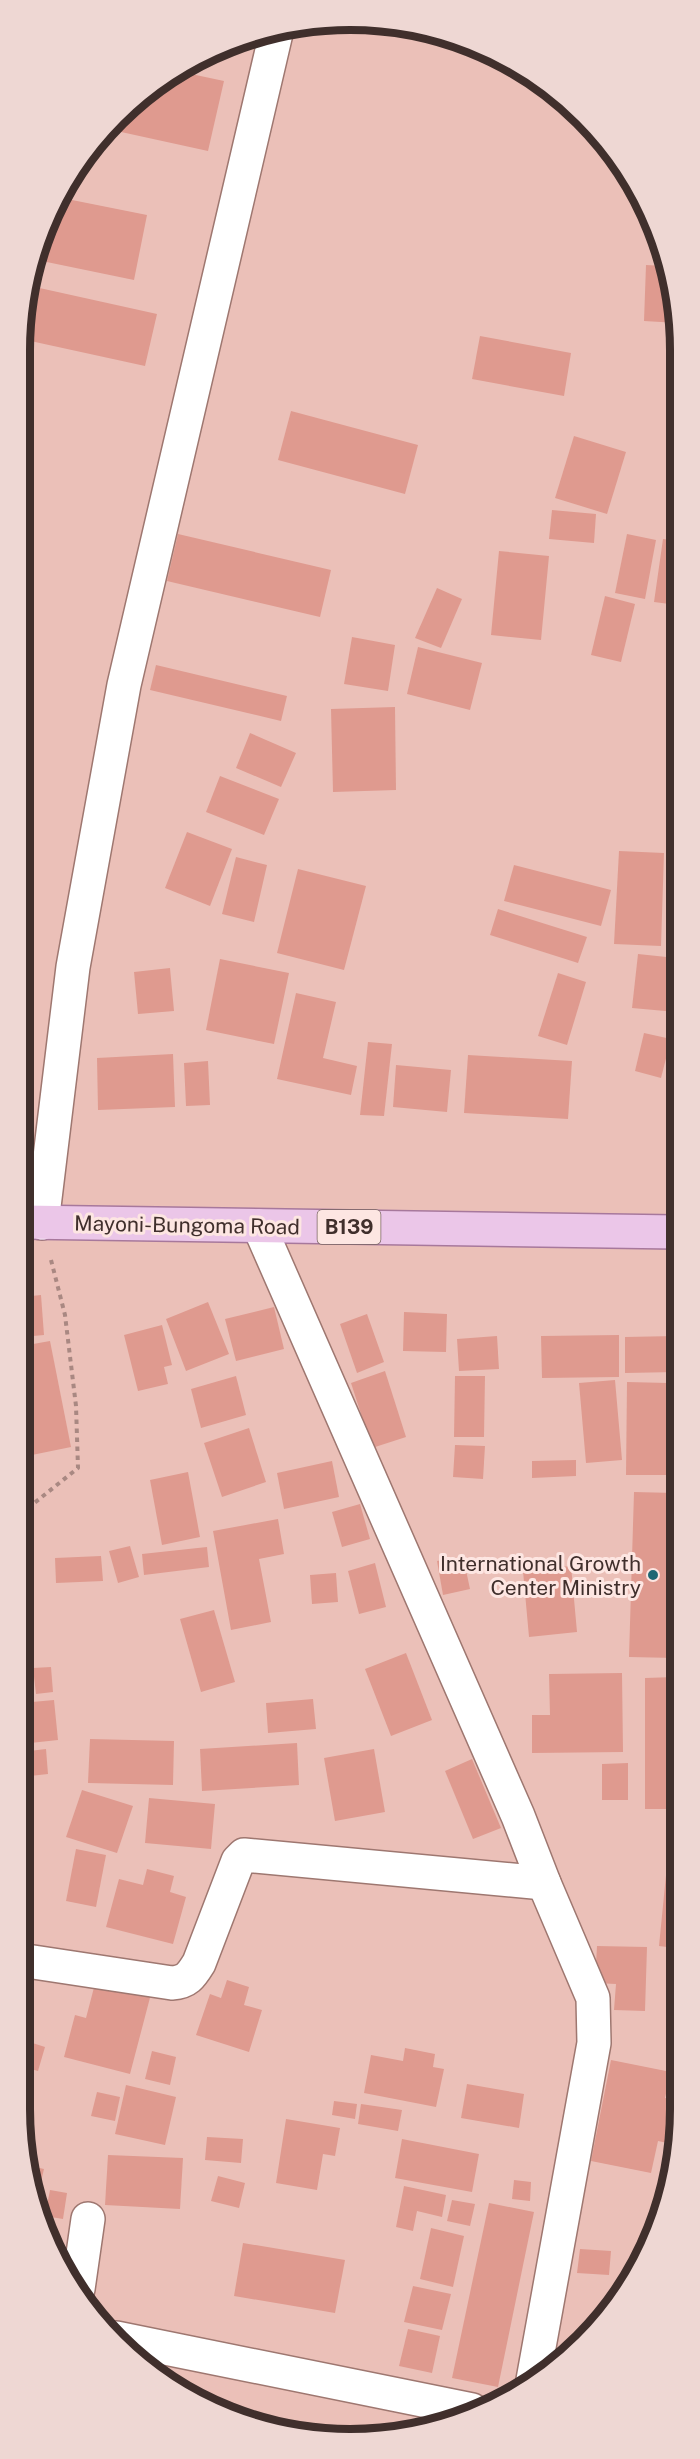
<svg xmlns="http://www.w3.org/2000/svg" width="700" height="2459" font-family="'Public Sans',sans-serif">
	<rect width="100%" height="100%" fill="#ebc0b8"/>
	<g fill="#df9a8f">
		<polygon points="177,71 224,81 208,151 112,130 166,75"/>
		<polygon points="62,198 147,215 134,280 37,260"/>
		<polygon points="646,265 665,266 678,307 678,323 644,321"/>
		<polygon points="26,285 157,314 145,366 26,340"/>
		<polygon points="480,336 571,353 564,396 472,379"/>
		<polygon points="291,411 418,445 405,494 278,460"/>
		<polygon points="574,436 626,452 607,514 555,498"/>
		<polygon points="552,510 596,514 594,543 549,539"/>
		<polygon points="178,534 331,570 320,617 167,581"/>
		<polygon points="627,534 656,540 645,599 615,593"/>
		<polygon points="663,539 677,541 677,605 654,602"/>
		<polygon points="499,551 549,556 541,640 491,635"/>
		<polygon points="437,588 462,599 441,648 415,638"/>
		<polygon points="605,596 635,604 621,662 591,655"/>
		<polygon points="352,637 395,645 388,691 344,684"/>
		<polygon points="418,647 482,663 470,710 407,694"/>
		<polygon points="156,665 287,696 281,721 150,690"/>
		<polygon points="395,707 396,790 333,792 331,709"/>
		<polygon points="250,733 296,753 281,787 236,768"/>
		<polygon points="220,776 279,799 264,835 206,812"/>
		<polygon points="187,832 232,849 210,906 165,888"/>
		<polygon points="619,851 664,853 661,946 614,944"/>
		<polygon points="236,857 267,865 254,922 222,914"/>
		<polygon points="514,865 611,890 601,926 504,901"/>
		<polygon points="298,869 366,886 344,970 277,953"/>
		<polygon points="498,909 587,937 578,963 490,935"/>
		<polygon points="638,954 676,958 676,1012 632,1008"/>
		<polygon points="220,959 289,973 274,1044 206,1030"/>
		<polygon points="170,968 174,1011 138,1014 134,972"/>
		<polygon points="23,969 32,970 27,1015 23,1014"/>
		<polygon points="558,973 586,982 567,1045 538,1036"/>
		<polygon points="296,993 336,1002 323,1058 357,1066 351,1095 277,1079"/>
		<polygon points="644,1033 671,1039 661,1078 635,1071"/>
		<polygon points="368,1042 392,1044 384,1116 360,1115"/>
		<polygon points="173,1054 175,1107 98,1110 97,1058"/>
		<polygon points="468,1055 572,1061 568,1119 464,1113"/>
		<polygon points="208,1061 210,1105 186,1106 184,1063"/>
		<polygon points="396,1065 451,1070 447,1112 393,1107"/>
		<polygon points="41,1295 44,1335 22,1337 22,1297"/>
		<polygon points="208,1302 229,1354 186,1371 166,1319"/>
		<polygon points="274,1307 284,1349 236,1361 225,1319"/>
		<polygon points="404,1312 447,1314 446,1352 403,1351"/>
		<polygon points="367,1314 384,1362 357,1373 340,1324"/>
		<polygon points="162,1325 172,1365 164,1367 168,1384 138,1391 124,1335"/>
		<polygon points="619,1335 619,1377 542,1378 541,1336"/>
		<polygon points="497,1336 499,1369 459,1371 457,1339"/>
		<polygon points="676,1336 676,1372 625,1373 625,1337"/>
		<polygon points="50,1341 71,1447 27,1456 22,1431 22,1346"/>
		<polygon points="385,1371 406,1437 372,1448 351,1383"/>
		<polygon points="236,1376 246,1415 201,1428 191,1389"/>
		<polygon points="455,1376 485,1376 484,1437 454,1437"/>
		<polygon points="615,1380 622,1460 586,1463 579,1383"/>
		<polygon points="627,1382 668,1383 667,1475 626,1475"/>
		<polygon points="674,1389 676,1389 676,1461 670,1461"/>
		<polygon points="249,1428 266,1482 222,1497 204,1443"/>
		<polygon points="455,1445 485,1446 483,1479 453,1477"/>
		<polygon points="576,1460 576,1476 532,1478 532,1461"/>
		<polygon points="332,1461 339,1497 284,1509 277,1473"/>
		<polygon points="188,1472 200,1537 162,1545 150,1480"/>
		<polygon points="634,1492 675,1493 675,1658 629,1657"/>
		<polygon points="360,1504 370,1539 342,1547 332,1512"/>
		<polygon points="278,1519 284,1554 259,1559 271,1622 231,1630 213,1531"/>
		<polygon points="130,1546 139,1577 118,1583 109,1551"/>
		<polygon points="207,1547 209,1567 144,1575 142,1554"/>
		<polygon points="101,1556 103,1581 56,1583 55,1558"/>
		<polygon points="463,1556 470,1589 443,1595 437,1561"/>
		<polygon points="375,1563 386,1607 359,1614 348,1571"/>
		<polygon points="571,1566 577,1632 529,1637 523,1571"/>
		<polygon points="336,1573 338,1602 312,1604 310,1575"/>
		<polygon points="214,1610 235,1682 201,1692 180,1619"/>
		<polygon points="406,1653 432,1720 391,1736 365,1669"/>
		<polygon points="51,1667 53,1692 36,1694 33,1668"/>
		<polygon points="622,1673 623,1752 532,1753 532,1715 550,1715 549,1674"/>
		<polygon points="675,1677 675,1809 645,1809 645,1678"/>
		<polygon points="313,1699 316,1729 268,1733 266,1703"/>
		<polygon points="54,1700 58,1740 21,1744 21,1703"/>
		<polygon points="90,1739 174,1741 173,1785 88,1783"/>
		<polygon points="297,1743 299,1785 202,1791 200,1749"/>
		<polygon points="46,1749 48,1774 21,1777 21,1752"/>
		<polygon points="374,1749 385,1812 335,1821 324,1758"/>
		<polygon points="472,1759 501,1828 473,1839 445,1771"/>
		<polygon points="628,1763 628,1800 602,1800 602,1764"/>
		<polygon points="82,1790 133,1806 117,1853 66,1837"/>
		<polygon points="149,1798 215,1804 211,1849 145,1843"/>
		<polygon points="671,1836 675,1836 675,1849 670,1849"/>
		<polygon points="76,1849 106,1855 96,1907 66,1901"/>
		<polygon points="667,1865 675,1866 675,1948 659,1946"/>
		<polygon points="147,1869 174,1876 170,1892 186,1897 173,1944 106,1927 119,1879 143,1885"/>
		<polygon points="597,1946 647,1947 645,2011 614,2010 616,1984 595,1983"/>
		<polygon points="97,1976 152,1990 130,2074 64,2057 75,2015 86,2018"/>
		<polygon points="227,1980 249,1987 244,2005 262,2010 249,2052 196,2035 210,1994 221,1998"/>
		<polygon points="20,2039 45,2047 38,2071 20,2066"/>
		<polygon points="405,2048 435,2054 433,2067 444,2069 436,2107 364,2093 371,2055 403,2061"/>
		<polygon points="152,2051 176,2057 170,2085 145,2079"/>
		<polygon points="611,2060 671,2072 665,2098 674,2100 674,2134 672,2144 658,2141 651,2173 591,2161"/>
		<polygon points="467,2084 524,2094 519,2128 461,2118"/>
		<polygon points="126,2085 176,2097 165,2145 115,2134"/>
		<polygon points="97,2092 120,2097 115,2121 91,2116"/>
		<polygon points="334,2101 357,2104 355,2119 332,2115"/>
		<polygon points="361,2104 402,2110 398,2131 358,2124"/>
		<polygon points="286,2119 340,2128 335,2156 323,2154 317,2190 276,2183"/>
		<polygon points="207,2137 243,2139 241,2163 205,2160"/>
		<polygon points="402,2139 479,2154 472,2192 395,2178"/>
		<polygon points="108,2155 183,2158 180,2209 105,2205"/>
		<polygon points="31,2166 44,2169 37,2198"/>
		<polygon points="218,2176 245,2183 239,2208 211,2201"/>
		<polygon points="514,2180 531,2182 530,2201 512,2199"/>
		<polygon points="404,2186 446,2195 442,2217 417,2211 413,2231 396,2227"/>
		<polygon points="50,2190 67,2193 63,2219 45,2216"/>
		<polygon points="452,2200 475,2204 470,2226 447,2221"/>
		<polygon points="489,2203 534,2212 498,2387 452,2378"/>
		<polygon points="431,2228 464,2236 453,2287 420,2279"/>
		<polygon points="243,2243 345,2260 335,2313 234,2296"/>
		<polygon points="580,2249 611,2251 609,2275 577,2273"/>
		<polygon points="413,2286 451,2294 442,2330 404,2322"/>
		<polygon points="408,2329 440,2336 432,2373 399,2366"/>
	</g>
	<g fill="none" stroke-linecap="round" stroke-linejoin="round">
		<g stroke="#9e7770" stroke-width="36">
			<g id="minor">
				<polyline points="42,1223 73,967 124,685 277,29"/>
				<polyline points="259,1226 518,1816 544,1883 593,1998 594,2043 533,2380"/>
				<path d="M20,1960L172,1983C187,1982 191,1976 199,1963L238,1861L244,1855L544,1883"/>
				<polyline points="78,2289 88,2219"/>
				<polyline points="116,2338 472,2410"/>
			</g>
		</g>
		<g stroke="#a7789c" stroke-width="36">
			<polyline id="primary" points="23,1222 676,1232"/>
		</g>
		<polyline stroke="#a98882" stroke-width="4" stroke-dasharray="4.5 4.5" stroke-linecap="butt" points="28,1508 78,1468 76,1406 65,1315 50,1256"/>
		<use href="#minor" stroke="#fff" stroke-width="33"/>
		<use href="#primary" stroke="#ebc6e8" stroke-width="33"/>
	</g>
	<circle fill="#1f6874" stroke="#fde6e2" stroke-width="2" cx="653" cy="1575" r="6"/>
	<g text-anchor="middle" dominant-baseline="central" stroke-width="6" stroke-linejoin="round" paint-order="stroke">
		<rect fill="#fde6e2" stroke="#796663" stroke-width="1.5" x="317.5" y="1210" width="63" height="34" rx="4.5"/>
		<g font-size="20" font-weight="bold" fill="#402f2c">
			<text x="349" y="1227">B139</text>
		</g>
		<g font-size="21" fill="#402f2c" stroke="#fde6e2">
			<text transform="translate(187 1225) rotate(1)">Mayoni-Bungoma Road</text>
		</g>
		<g font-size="21" fill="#402f2c" stroke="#fde6e2" text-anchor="end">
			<text x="641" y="1563">International Growth<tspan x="641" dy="24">Center Ministry</tspan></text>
		</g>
	</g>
	<path d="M0 0H700V2459H0ZM350 30H350A320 320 0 0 1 670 350V2109A320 320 0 0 1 350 2429H350A320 320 0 0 1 30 2109V350A320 320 0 0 1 350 30Z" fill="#eed7d3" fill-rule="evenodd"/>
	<path fill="none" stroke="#402f2c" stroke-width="8" d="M350 30H350A320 320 0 0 1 670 350V2109A320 320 0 0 1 350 2429H350A320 320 0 0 1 30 2109V350A320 320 0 0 1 350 30Z"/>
</svg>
